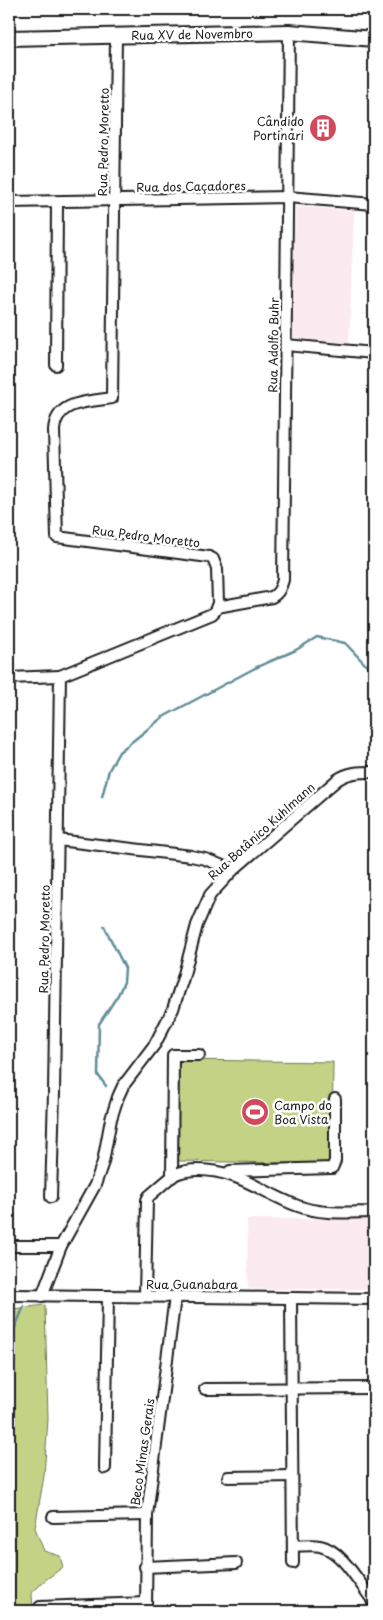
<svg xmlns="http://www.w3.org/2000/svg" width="383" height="1620" font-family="'Playpen Sans',sans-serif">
	<rect width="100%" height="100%" fill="#fff"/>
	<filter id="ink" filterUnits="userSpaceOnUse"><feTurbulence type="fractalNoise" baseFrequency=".02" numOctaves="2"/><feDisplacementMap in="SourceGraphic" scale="10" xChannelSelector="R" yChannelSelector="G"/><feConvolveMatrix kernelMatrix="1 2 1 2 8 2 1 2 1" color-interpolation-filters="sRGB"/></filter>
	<g filter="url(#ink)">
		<g fill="#fbeaef">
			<polygon points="295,206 354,211 349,343 293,338"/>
			<polygon points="247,1219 374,1219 374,1289 248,1289"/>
		</g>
		<g fill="#c4d286" stroke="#707751">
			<polygon points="179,1060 333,1062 332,1164 178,1161"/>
			<polygon points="45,1305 48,1419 44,1476 35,1528 44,1551 60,1556 63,1567 44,1581 32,1593 33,1611 9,1611 9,1318 12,1309"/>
			<polygon points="188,1608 237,1610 270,1609 268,1611 174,1611"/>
		</g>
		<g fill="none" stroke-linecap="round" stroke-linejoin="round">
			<g stroke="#608d99" stroke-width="2.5">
				<polyline points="102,797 109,770 119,752 163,717 255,668 296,650 317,637 345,643 365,664 374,670"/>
				<polyline points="104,926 125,968 124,982 118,995 99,1024 98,1075 106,1086"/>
				<polyline points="9,1342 24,1306"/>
			</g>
			<g stroke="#1c1c1c" stroke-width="14">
				<g id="street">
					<polyline points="9,202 287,197 374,204"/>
					<polyline points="286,345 374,353"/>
					<polyline points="56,365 57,202"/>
					<path d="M217,607L272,597C279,593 281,587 283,580L289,32"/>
					<polyline points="9,678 60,676"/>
					<polyline points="58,840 191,856 205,859 233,870"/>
					<polyline points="230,1171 332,1168 335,1161 335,1099"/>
					<polyline points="172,1177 173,1055 199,1055"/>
					<path d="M51,1197L54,1093L60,676L212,614L215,611L218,603L217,569L213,559L209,557L57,537L54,430C56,400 89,402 112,398L116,35"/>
					<polyline points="9,1246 61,1246"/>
					<polyline points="9,1295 374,1299"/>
					<path d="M42,1296L61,1246L95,1185L103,1162L111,1119L118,1097L123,1086L155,1044L173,1009L183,978L197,925L210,895L233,870L337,780C348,772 360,772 374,772"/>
					<path d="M145,1296L147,1200L149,1196C158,1189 166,1180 176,1174C183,1171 191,1170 198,1170C239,1170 262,1193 298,1206C322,1215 349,1212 374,1212"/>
					<polyline points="291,1298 293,1563"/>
					<polyline points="205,1389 374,1388"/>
					<polyline points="105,1468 108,1296"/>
					<polyline points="228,1477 292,1476"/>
					<polyline points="53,1517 147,1515"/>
					<path d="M293,1546C301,1546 312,1544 320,1546C341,1550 358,1581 371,1598L374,1604"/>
					<polyline points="145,1567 236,1563"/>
					<polyline points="40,1607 146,1603"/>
					<polyline points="146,1611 147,1515 175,1297"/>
				</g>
			</g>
			<g stroke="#1c1c1c" stroke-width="18">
				<polyline id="secondary" points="9,38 289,32 374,39"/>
			</g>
			<use href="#street" stroke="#fff" stroke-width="10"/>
			<use href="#secondary" stroke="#fff" stroke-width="14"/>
		</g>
	</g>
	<defs>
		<g id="building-disc" transform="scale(1.4375)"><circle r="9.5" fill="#d1495b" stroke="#fff"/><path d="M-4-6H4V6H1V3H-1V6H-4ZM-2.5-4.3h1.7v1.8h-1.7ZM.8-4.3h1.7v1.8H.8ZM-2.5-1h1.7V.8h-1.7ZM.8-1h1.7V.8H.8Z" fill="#fff"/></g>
		<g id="stadium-disc" transform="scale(1.4375)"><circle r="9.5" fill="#d1495b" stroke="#fff"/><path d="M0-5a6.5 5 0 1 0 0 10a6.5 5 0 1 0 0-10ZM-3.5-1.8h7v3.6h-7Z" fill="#fff"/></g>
	</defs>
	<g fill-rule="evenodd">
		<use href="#building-disc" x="323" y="128"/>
		<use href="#stadium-disc" x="255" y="1112"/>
	</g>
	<g text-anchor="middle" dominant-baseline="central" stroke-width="5" stroke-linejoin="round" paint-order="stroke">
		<g font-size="12" fill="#1c1c1c" stroke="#fff">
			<text transform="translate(192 34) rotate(-1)">Rua XV de Novembro</text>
			<text transform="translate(103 142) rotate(-89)">Rua Pedro Moretto</text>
			<text transform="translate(191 186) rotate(-1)">Rua dos Caçadores</text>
			<text transform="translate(273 345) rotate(-89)">Rua Adolfo Buhr</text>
			<text transform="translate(146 536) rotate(7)">Rua Pedro Moretto</text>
			<text transform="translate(261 831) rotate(-42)">Rua Botânico Kuhlmann</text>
			<text transform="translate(44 939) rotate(-89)">Rua Pedro Moretto</text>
			<text x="192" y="1284">Rua Guanabara</text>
			<text transform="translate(142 1452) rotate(-82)">Beco Minas Gerais</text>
		</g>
		<g font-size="12" fill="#1c1c1c" stroke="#fff" text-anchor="end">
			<text x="304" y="121">Cândido<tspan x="304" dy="14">Portinari</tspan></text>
			<text x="274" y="1105" text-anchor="start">Campo do<tspan x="274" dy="14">Boa Vista</tspan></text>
		</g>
	</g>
	<rect width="383" height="1620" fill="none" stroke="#fff" stroke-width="30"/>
	<rect x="15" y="15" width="353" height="1590" fill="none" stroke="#1c1c1c" stroke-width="2" filter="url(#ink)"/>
</svg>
